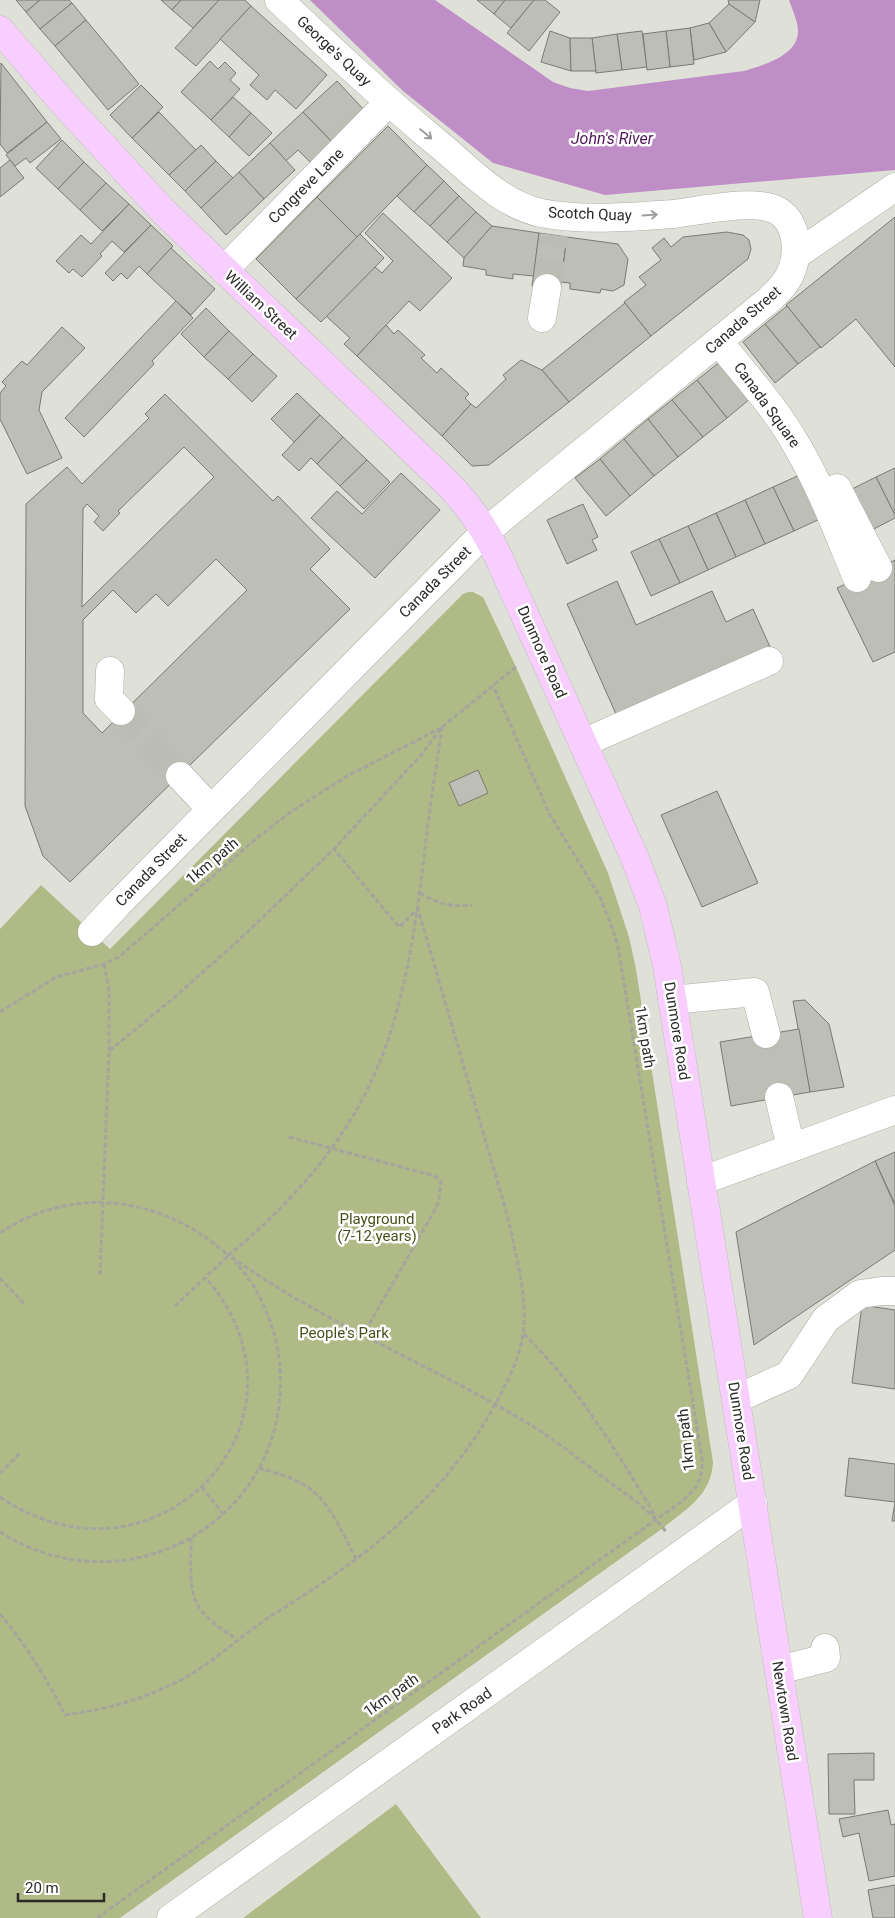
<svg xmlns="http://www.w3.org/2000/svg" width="895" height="1918" font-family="Roboto,sans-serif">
	<rect width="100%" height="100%" fill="#dfe1d9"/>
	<g fill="#b0ba87">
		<path d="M468,592H473L483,597L516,667L608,873L629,937L636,969L713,1462C711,1496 687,1508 663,1528L120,1918H0V929L41,885L110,949L457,600L463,594Z"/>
		<polygon points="396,1804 481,1918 243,1918"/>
	</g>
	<path fill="#bf8ec7" d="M310,0H435L553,82L570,88L588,91L744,71C763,65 798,56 798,31C798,21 792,9 789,0H895V170L605,195L493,163L403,91Z"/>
	<g fill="#bdbfb6" stroke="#797b73" fill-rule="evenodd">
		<polygon points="16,0 40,0 26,12"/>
		<polygon points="40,0 69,0 72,3 40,29 26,12"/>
		<polygon points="161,0 181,0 172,10"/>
		<polygon points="181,0 219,0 193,28 172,10"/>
		<polygon points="219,0 245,0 251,6 196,66 175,48"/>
		<polygon points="477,0 505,0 494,14"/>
		<polygon points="505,0 534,0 511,28 494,14"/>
		<polygon points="534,0 545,0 560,12 529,51 507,33"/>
		<polygon points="728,0 760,0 755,22 729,4"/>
		<polygon points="72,3 86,20 55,46 40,29"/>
		<polygon points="729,4 755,22 726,52 709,23"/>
		<polygon points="251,6 327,75 296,109 275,90 267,100 250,85 259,75 220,39"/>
		<polygon points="86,20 139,84 108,110 55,46"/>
		<polygon points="709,23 726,52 694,60 690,28"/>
		<polygon points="690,28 694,64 670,67 666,31"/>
		<polygon points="550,31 570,38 571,71 541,62"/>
		<polygon points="642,31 647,67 622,70 617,34"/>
		<polygon points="666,31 670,67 647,70 643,34"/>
		<polygon points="617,34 622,70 596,73 592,38"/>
		<polygon points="570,38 592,38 596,71 571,71"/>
		<polygon points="210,61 218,69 225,62 236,73 230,80 240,89 211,120 181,92"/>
		<polygon points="1,63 47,122 7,153 0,144"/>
		<polygon points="337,81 365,111 332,142 303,112"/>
		<polygon points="141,85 163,107 132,138 110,115"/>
		<polygon points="233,97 251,113 229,137 211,120"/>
		<polygon points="159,112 196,150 169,175 132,138"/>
		<polygon points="303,112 332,142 311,163 298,150 286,161 270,143"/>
		<polygon points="251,113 272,133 249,156 229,137"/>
		<polygon points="47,122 61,139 30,163 26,158 15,166 6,155"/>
		<polygon points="388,126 427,165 357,237 317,197"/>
		<polygon points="62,140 84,162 58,189 36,168"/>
		<polygon points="270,143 295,170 264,199 239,172"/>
		<polygon points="201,145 216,161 185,191 169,175"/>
		<polygon points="10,160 24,178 0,197 0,168"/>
		<polygon points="216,161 233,178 201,208 185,191"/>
		<polygon points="84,162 106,183 80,210 58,189"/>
		<polygon points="427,165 444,181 414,212 397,196"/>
		<polygon points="239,172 264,199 226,235 201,208"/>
		<polygon points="444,181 459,196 430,226 414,212"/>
		<polygon points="106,183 129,204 102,231 80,210"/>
		<polygon points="459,196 476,212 447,242 430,226"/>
		<polygon points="317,197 357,237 296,299 256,259"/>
		<polygon points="129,204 151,225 124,252 112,241 100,254 102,256 82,277 73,269 69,273 56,261 81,235 91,244"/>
		<polygon points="476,212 492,226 464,258 447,242"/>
		<polygon points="383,213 452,278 420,311 409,301 357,356 344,344 350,338 326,316 375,267 382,273 393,261 365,233"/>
		<polygon points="895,217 895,367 856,319 821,348 786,305"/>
		<polygon points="151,225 173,246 147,274 139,266 127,279 121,273 113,281 105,273"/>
		<polygon points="492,226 539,233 534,276 513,274 513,279 486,275 486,270 463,266 464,258"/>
		<polygon points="727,232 743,235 749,240 751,249 748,259 651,336 624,302 646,285 639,277 661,260 652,248 664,238 671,247 683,237"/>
		<polygon points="539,233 567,237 560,289 532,286"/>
		<polygon points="360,234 384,258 321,322 296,299"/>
		<polygon points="567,237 618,244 628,259 624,285 613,291 601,289 600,293 570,289 570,283 561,282"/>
		<polygon points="171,248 215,289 191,315 147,274"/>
		<polygon points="176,301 193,318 152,361 154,364 84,437 65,418"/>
		<polygon points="625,303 651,336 569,402 542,370"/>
		<polygon points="787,306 820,347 798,364 765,324"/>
		<polygon points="206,308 229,331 204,357 181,334"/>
		<polygon points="765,324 798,364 775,383 743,342"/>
		<polygon points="386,325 394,334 398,330 425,355 421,358 437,373 441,368 469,394 465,398 471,404 442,436 357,356"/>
		<polygon points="62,327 85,348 42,392 39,410 62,458 27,474 0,419 0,393 6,386 2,382 22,361 27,365"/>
		<polygon points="229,331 253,354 228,379 204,357"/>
		<polygon points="253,354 277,376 252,402 228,379"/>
		<polygon points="521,360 542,370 569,402 489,465 472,466 442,436 471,404 476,408 506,379 503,375"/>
		<polygon points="721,361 751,398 727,418 697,380"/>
		<polygon points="697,380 727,418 703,437 672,400"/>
		<polygon points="297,393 320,415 294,442 271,419"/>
		<path d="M165,394L273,501L278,496L330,549L310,569L350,609L70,882L43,856L25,806L26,504L67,467L82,484L149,418L145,414ZM184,447L214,477L82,607L83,509L87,504L99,516L94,522L103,531L120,513L118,511ZM216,559L247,590L102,733L83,713V620L113,590L136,613L156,594L168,606Z"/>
		<polygon points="672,400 703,437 678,457 648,419"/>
		<polygon points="320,415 343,437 317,464 311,458 299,471 282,455"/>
		<polygon points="648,419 678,457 654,476 624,439"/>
		<polygon points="343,437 367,460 340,486 317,464"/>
		<polygon points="624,439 654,476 630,496 600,459"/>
		<polygon points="600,459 630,496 606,516 575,478"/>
		<polygon points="367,460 390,482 364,509 340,486"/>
		<polygon points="895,468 895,515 876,477"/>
		<polygon points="401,473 440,510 375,578 311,518 337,491 362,514"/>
		<polygon points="802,474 822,518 794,531 773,487"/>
		<polygon points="876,477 895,515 895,518 870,531 850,490"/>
		<polygon points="773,487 794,531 765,544 745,500"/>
		<polygon points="745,500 765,544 736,557 716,513"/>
		<polygon points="583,504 598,537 592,540 597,550 567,564 547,520"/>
		<polygon points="716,513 736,557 708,570 688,526"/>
		<polygon points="688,526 708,570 680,583 659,539"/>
		<polygon points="659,539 680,583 651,596 631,552"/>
		<polygon points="895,560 895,652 873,662 837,588"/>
		<polygon points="617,581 636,625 712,591 726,622 753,609 770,647 616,714 567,604"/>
		<polygon points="478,770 488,793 459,806 449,783"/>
		<polygon points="717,791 758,883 702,907 661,815"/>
		<polygon points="805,1000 829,1024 844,1087 810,1092 793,1001"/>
		<polygon points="799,1029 810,1092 731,1106 720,1042"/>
		<polygon points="895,1152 895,1204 875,1161"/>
		<polygon points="875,1161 895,1206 895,1250 754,1345 736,1232"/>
		<polygon points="862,1305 895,1310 895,1389 852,1383"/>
		<polygon points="849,1458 895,1464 895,1521 892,1521 895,1502 845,1496"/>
		<polygon points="874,1753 874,1780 854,1780 855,1814 829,1814 828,1754"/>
		<polygon points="888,1810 891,1825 895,1824 895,1876 869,1881 859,1833 843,1837 839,1819"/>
		<polygon points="895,1885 895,1918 873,1918 868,1890"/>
	</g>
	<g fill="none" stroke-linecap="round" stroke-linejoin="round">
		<g stroke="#bbbdb5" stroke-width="28" stroke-dasharray="28 14" stroke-linecap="butt">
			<polyline points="547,288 554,235"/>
			<polyline points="121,711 180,776"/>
		</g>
		<g stroke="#abada5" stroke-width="29">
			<g id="minor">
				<polyline points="796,255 895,187"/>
				<polyline points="224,270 389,102"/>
				<polyline points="542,318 547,288"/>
				<path d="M719,342C746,376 776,408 797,446C822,488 838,533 857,578"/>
				<polyline points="837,488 878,568"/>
				<polyline points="110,671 109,699 121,711"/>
				<polyline points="583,743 769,661"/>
				<polyline points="180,776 211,809"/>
				<path d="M92,932L118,904L485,532L770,299C778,291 787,283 791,272C799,253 798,223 778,211C756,198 699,211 673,214C632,217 582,221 541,213C501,204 472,172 442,147C385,100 332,50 279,0"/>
				<polyline points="672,1000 755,992 766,1034"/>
				<polyline points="779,1097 791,1148"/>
				<polyline points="701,1181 895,1110"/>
				<polyline points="736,1399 789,1375 826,1319 860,1294 882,1291 895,1291"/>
				<polyline points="779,1670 826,1658 825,1648"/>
				<polyline points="171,1918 753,1503"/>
			</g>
		</g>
		<g stroke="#bfbfbe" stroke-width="29">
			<path id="major" d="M0,30L67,107L164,212L444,480C467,502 484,527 498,556L634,856L653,906L667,966L818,1918"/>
		</g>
		<g stroke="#a3a59e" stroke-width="3" stroke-dasharray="5 2.5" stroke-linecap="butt">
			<path d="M442,727C437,762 431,797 427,832C416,922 406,1017 363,1098C331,1159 281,1212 229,1255C322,1323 431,1364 529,1424C555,1440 579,1459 603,1477C625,1494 650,1509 666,1532"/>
			<path d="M420,893C437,903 452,908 472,905"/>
			<polyline points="104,964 109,992 109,1050"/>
			<polyline points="0,1012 56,977 104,964 119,957 258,837 292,811 349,775 441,728"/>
			<polyline points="289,1137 435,1176 441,1182 439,1200 436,1208 363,1335"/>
			<path d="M0,1233C75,1183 164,1197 229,1256"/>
			<polyline points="100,1275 109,1051 175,997 239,940 334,849 422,754 442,727 517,666"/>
			<polyline points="0,1278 24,1304"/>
			<polyline points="175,1306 229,1255"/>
			<path d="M524,1334C578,1387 617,1452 656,1517"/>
			<path d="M259,1468C276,1473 295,1478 309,1488C331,1504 344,1536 356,1559"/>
			<polyline points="0,1473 21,1452"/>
			<polyline points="202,1487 223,1514"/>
			<path d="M0,1497C155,1603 329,1421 206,1278"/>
			<path d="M0,1532C137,1618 307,1506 277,1346C271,1317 256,1283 235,1262"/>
			<path d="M191,1538C191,1595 185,1607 237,1639"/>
			<path d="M0,1614C26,1645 47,1679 65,1715C111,1709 156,1696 196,1671C220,1656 241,1636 265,1620C283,1608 302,1597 319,1585C389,1539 451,1483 492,1410C504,1389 515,1368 521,1345C531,1304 516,1259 508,1218L418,909L399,927L334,849"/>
			<path d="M97,1918L657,1519C681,1501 704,1492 702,1459L619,952L613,930L600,897L549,813L493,685"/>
		</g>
		<use href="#minor" stroke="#fff" stroke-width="28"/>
		<use href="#major" stroke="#f8ceff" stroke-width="28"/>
	</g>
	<defs><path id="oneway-shaft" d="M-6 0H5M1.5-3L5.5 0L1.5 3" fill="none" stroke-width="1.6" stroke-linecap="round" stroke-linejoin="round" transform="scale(1.25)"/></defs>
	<g stroke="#9fa09e">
		<use href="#oneway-shaft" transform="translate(426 134) rotate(40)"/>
		<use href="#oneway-shaft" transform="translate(650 215) rotate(-4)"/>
	</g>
	<g text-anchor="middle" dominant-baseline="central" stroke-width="5" stroke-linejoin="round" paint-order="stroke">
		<g font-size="15" fill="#2a2b27" stroke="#fff">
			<text transform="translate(334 51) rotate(43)">George's Quay</text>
			<text transform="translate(306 186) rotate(-45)">Congreve Lane</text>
			<text transform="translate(590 214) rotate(2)">Scotch Quay</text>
			<text transform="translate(261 305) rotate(43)">William Street</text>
			<text transform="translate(743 320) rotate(-41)">Canada Street</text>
			<text transform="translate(767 405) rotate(54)">Canada Square</text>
			<text transform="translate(435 582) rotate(-45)">Canada Street</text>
			<text transform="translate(542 652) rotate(66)">Dunmore Road</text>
			<text transform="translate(212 861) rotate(-40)">1km path</text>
			<text transform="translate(151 870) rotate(-46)">Canada Street</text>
			<text transform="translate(677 1031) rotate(81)">Dunmore Road</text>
			<text transform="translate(645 1037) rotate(81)">1km path</text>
			<text transform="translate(741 1431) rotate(81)">Dunmore Road</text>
			<text transform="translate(686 1440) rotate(-96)">1km path</text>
			<text transform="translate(391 1695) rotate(-35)">1km path</text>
			<text transform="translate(462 1711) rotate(-35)">Park Road</text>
			<text transform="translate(785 1711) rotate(81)">Newtown Road</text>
		</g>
		<g font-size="15" fill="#49511b" stroke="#fff">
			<text x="377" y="1219">Playground<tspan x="377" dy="17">(7-12 years)</tspan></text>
			<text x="344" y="1333">People's Park</text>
		</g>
		<g font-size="16" font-style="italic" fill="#52165c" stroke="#fff">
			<text x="612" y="138">John's River</text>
		</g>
	</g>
	<path d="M18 1893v8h86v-8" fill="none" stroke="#2a2b27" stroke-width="2.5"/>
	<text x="25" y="1893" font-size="15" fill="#2a2b27" stroke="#ffffff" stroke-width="4" paint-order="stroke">20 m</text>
</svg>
